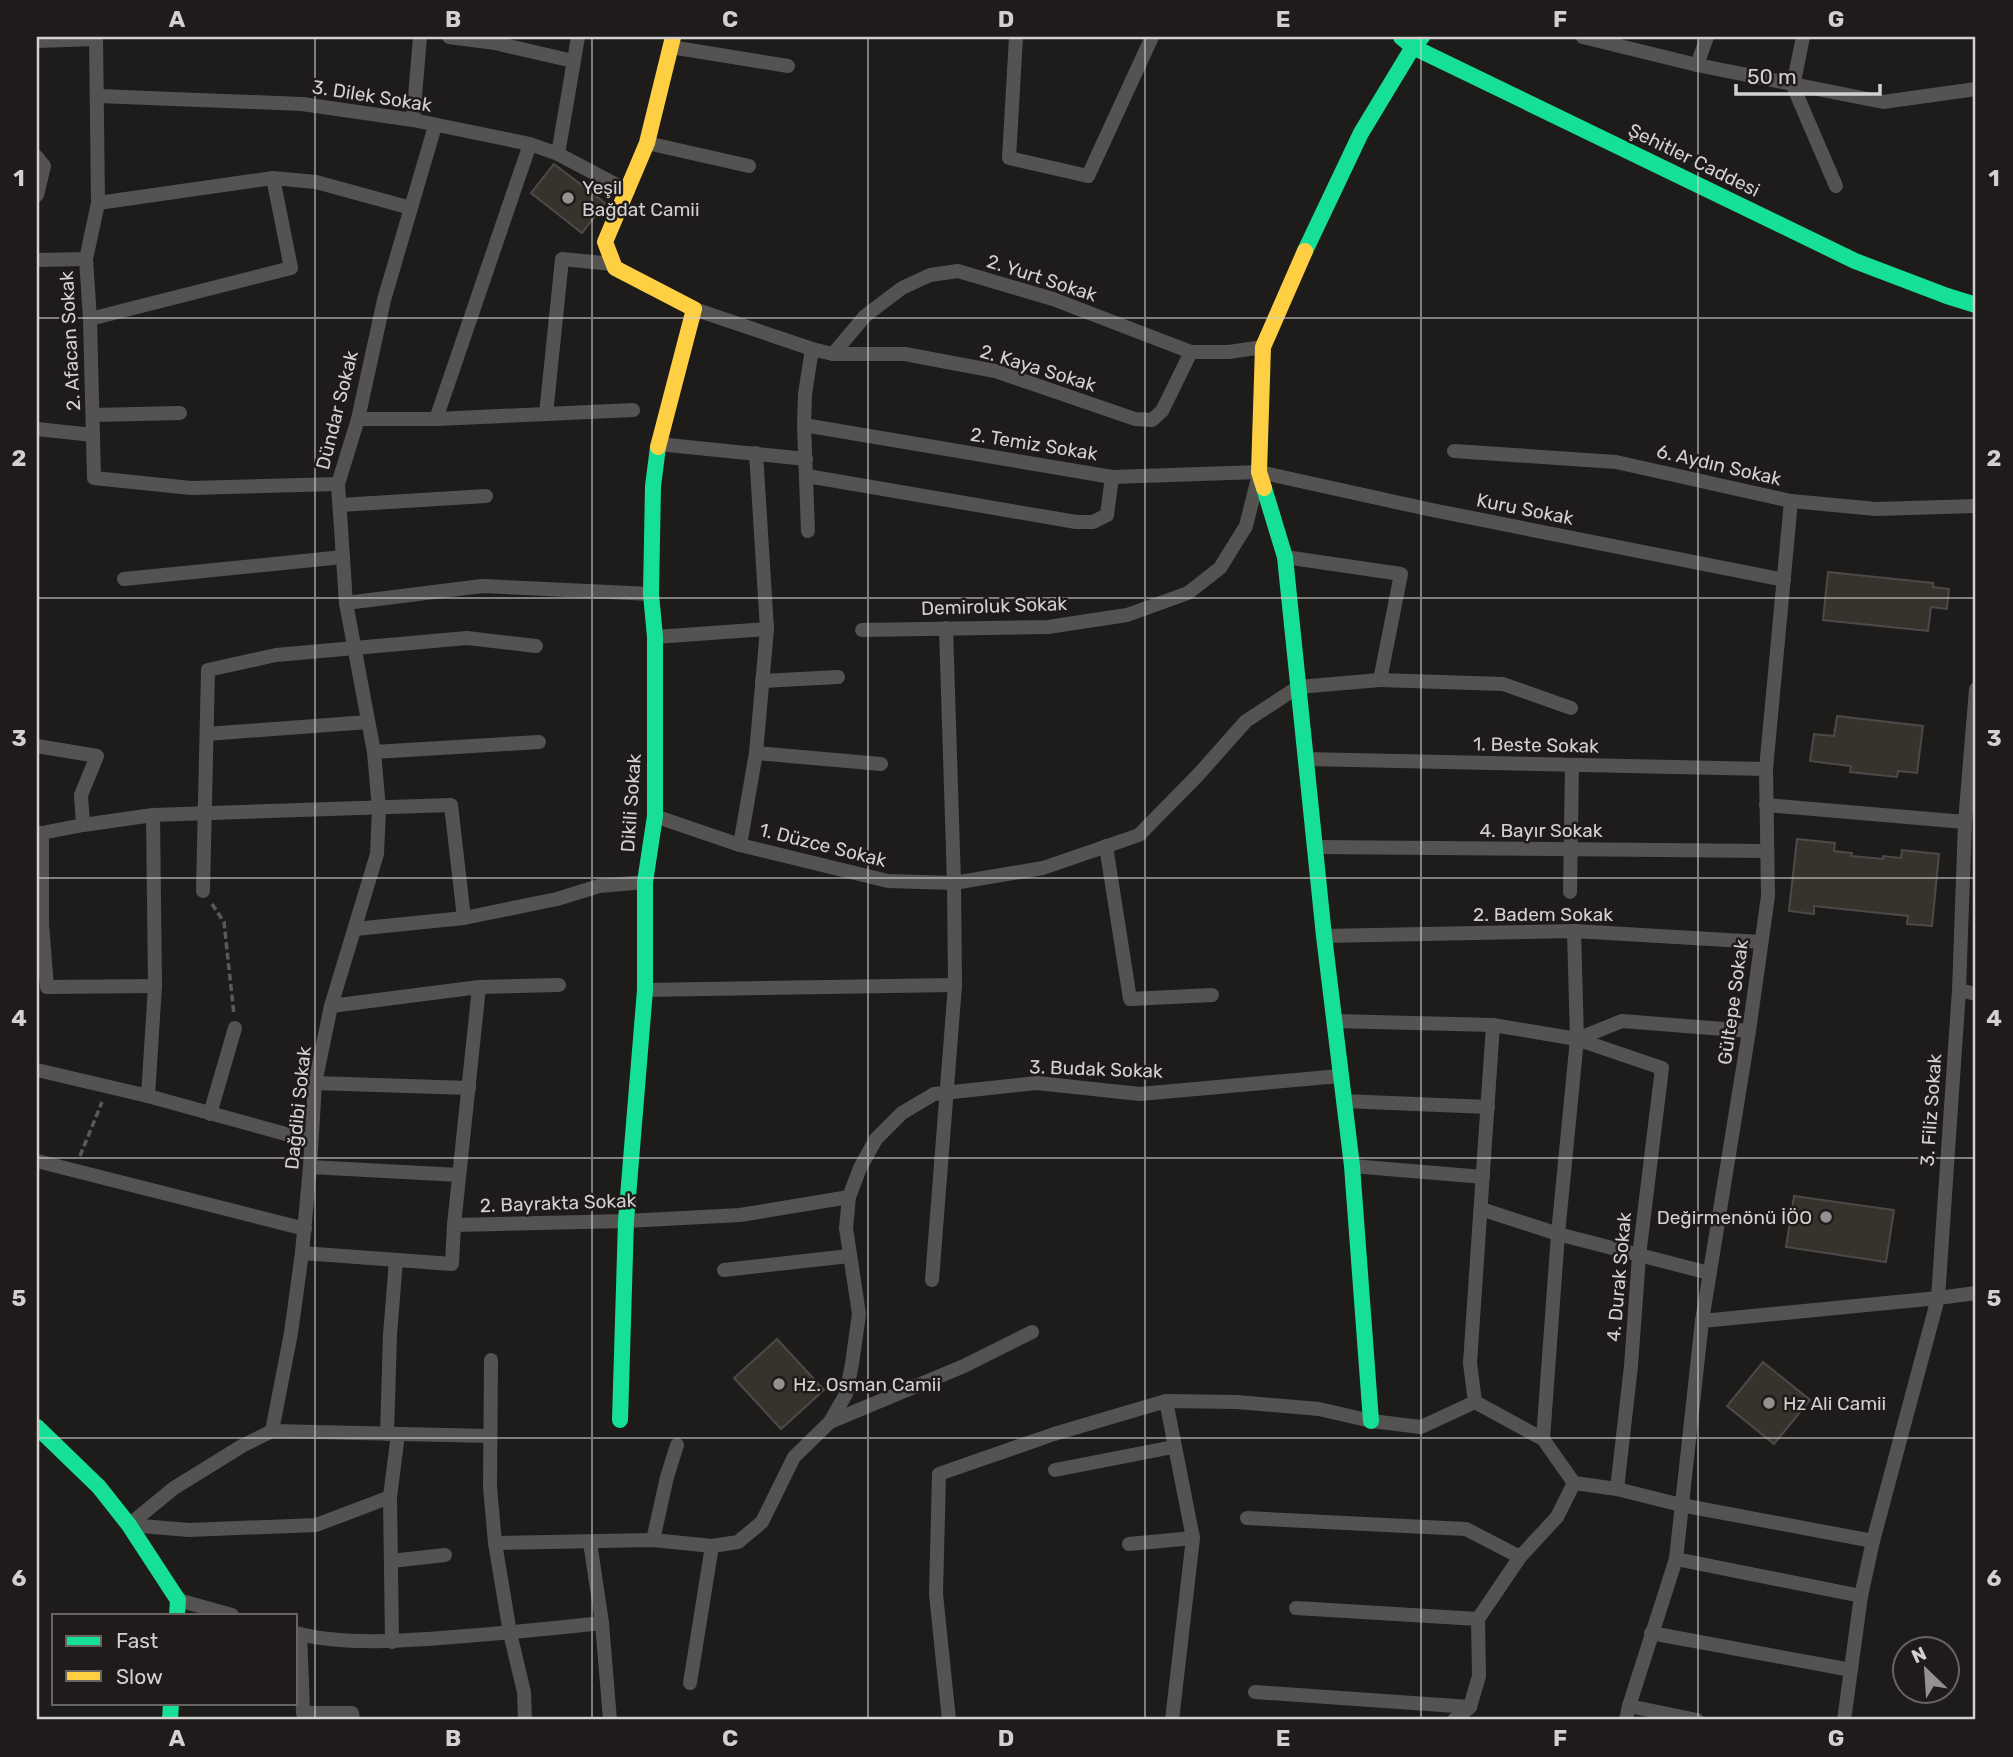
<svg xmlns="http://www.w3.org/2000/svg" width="2013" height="1757" font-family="Rubik,sans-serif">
	<rect width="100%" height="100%" fill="#1d1c1b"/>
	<g fill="#36332c" stroke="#4b4a49" stroke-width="2">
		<polygon points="554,164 605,203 582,233 531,193"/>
		<polygon points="1828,572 1933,583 1933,587 1949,589 1947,609 1931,607 1928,631 1823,620"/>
		<polygon points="1837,716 1923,726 1917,773 1898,771 1897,777 1850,772 1851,766 1810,761 1814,734 1834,736"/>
		<polygon points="1797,839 1835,843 1834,851 1852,853 1851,856 1883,859 1883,856 1901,858 1902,850 1939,854 1932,926 1907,924 1908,916 1814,906 1814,914 1789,911"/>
		<polygon points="1794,1196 1894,1210 1886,1262 1786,1247"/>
		<polygon points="777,1339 824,1390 781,1429 734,1378"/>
		<polygon points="1763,1362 1810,1400 1774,1444 1727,1406"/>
	</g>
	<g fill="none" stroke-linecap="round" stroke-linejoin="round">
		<g stroke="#5a5959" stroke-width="3.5" stroke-dasharray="7 3.5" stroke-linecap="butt">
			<polyline points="212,904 224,922 234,1015"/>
			<polyline points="80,1156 102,1102"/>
		</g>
		<g stroke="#545352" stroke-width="14">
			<polyline points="96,37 98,203 86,259 90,319 94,478 191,488 338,484"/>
			<polyline points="449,37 495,43 573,61"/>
			<polyline points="1016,37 1009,158 1088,176 1152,37"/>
			<polyline points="1583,37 1697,65 1883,102 1976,89"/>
			<polyline points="1803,37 1793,86 1836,186"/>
			<polyline points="37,41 96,39"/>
			<polyline points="671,47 788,66"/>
			<polyline points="1697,65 1707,37"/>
			<polyline points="98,96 302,104 413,120 530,144 558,154 628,191"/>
			<polyline points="413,120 420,37"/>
			<polyline points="647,143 749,166"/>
			<polyline points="558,154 578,37"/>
			<polyline points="37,157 44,166 37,195"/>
			<polyline points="98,203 273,178 316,182 411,208"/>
			<polyline points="37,260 86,259"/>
			<polyline points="694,309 812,349 833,354 905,354 995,371 1135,419 1152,420 1162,411 1191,352"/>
			<polyline points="90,319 291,268 273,178"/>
			<polyline points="833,354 865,316 902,288 930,275 958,271 1053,299 1191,352 1229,352 1263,347"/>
			<polyline points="546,414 562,259 613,264"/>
			<polyline points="93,415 180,413"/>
			<polyline points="358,419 436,419 633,410"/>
			<polyline points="436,419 530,144"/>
			<polyline points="804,425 1112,477 1259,472 1432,510 1784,580"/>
			<polyline points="37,429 93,435"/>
			<polyline points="658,444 806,459"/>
			<polyline points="1454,451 1616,462 1791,501 1876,509 1976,506"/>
			<polyline points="807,476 1076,522 1093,522 1107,515 1112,477"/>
			<polyline points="340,505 486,496"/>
			<polyline points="808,531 804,425 805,394 812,349"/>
			<polyline points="124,579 343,557"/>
			<polyline points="346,603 482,586 651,594"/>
			<polyline points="862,630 1048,627 1127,615 1188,593 1220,568 1246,526 1259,474"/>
			<polyline points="655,637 767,629"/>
			<polyline points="1380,680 1503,684 1571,708"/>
			<polyline points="762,681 838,677"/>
			<polyline points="207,734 368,722"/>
			<polyline points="37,746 97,756 81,795 83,825"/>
			<polyline points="374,752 539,742"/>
			<polyline points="756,753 881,764"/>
			<polyline points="1305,759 1766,769"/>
			<polyline points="1766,805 1965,822"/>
			<polyline points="655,816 740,845 888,881 954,883 1043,868 1139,835 1198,775 1246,721 1298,687 1380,680 1401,574 1285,557"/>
			<polyline points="37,832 42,833 83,825 153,815 451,805 464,918"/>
			<polyline points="42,833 42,924 47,987 155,986"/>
			<polyline points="740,845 756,753 767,629 756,453"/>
			<polyline points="1106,846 1130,999 1212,995"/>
			<polyline points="1314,847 1767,851"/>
			<polyline points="203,891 208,670 276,655 467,638 536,646"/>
			<polyline points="1570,892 1572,765"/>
			<polyline points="355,929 464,918 557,899 599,886 645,882"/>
			<polyline points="1324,936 1574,931 1761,942"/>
			<polyline points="645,990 955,985"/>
			<polyline points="1959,990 1976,994"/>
			<polyline points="331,1006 479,987 559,985"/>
			<polyline points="1334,1021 1493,1025 1577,1039 1662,1068 1639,1256 1631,1366 1617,1489"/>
			<polyline points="1577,1039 1622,1021 1749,1031"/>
			<polyline points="37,1070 148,1096 311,1141"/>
			<polyline points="315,1083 469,1088"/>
			<polyline points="148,1096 155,986 153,815"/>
			<polyline points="1343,1101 1488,1107"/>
			<polyline points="210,1114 235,1028"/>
			<polyline points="37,1161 305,1229"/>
			<polyline points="1352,1166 1483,1177"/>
			<polyline points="310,1167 459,1175"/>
			<polyline points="1481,1209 1558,1234 1709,1273"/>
			<polyline points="454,1225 479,987"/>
			<polyline points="302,1253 452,1264 454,1225 626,1221 740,1215 849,1197"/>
			<polyline points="724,1270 849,1256"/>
			<polyline points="932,1280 955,985 954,883 946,628"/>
			<polyline points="1702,1321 1938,1298 1959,990 1965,822 1976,689"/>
			<polyline points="491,1360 490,1487 495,1543 510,1633 524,1692 525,1720"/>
			<polyline points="1166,1401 1193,1538 1172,1720"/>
			<polyline points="1475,1402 1470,1363 1493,1025"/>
			<polyline points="830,1422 964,1366 1032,1332"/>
			<polyline points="272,1431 291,1333 302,1253 310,1167 315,1083 331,1006 377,854 379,809 374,752 346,603 338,484 358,419 384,300 435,126"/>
			<polyline points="387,1434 390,1335 396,1260"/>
			<polyline points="1543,1439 1558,1234 1577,1039 1574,931"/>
			<polyline points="1055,1470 1173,1447"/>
			<polyline points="1574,1483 1617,1489 1681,1505 1873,1541"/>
			<polyline points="1247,1518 1466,1529 1520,1557"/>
			<polyline points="129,1525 174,1488 242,1446 272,1431 489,1436"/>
			<polyline points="129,1525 189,1530 316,1525 390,1497"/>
			<polyline points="653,1540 667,1477 677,1445"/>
			<polyline points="590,1542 602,1623 610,1720"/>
			<polyline points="495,1543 653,1540 712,1546 738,1542 762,1522 794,1457 830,1422 846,1394 852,1364 859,1314 846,1228 849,1197 860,1168 876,1139 902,1113 934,1094 1037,1083 1140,1094 1340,1076"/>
			<polyline points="1129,1544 1193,1538"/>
			<polyline points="1676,1559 1861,1596"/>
			<polyline points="391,1561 445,1555"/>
			<polyline points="178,1600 232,1615"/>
			<polyline points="1296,1608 1478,1619"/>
			<path d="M296,1633C340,1645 396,1641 441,1638C495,1634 548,1629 602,1623"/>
			<polyline points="1651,1633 1851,1670"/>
			<polyline points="300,1635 302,1682"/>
			<polyline points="392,1642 390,1497 398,1434"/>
			<polyline points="296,1680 302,1682 303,1713 352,1713 353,1720"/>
			<polyline points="690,1683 712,1546"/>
			<polyline points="1255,1692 1470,1707"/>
			<polyline points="1629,1706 1697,1720"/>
			<polyline points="949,1720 936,1594 939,1474 1054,1434 1166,1401 1237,1402 1319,1409 1371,1421 1421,1427 1475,1402"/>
			<polyline points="1454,1720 1470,1707 1479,1676 1478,1619 1520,1557 1557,1517 1574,1483 1543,1439 1475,1402"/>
			<polyline points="1626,1720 1629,1706 1676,1559 1702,1321 1749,1031 1768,896 1766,769 1791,501"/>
			<polyline points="1844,1720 1861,1596 1873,1541 1938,1298 1976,1293"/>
		</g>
		<g stroke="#16e098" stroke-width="16">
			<polyline points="1401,37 1413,47 1855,261 1947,296 1976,305"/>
			<polyline points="1305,251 1361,133 1413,47 1422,37"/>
			<polyline points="1264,488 1285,557 1324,936 1352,1166 1371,1421"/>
			<polyline points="620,1420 626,1221 645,990 645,882 655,816 655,637 651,594 653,486 658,447"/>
			<polyline points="37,1427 99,1487 129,1525 178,1600 177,1615"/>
			<polyline points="170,1720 171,1703"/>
		</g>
		<g stroke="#ffcf43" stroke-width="16">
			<polyline points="658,447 694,309 615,268 605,242 647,143 673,37"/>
			<polyline points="1264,488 1259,472 1263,347 1305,251"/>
		</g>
	</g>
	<path fill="none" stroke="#d2d1d0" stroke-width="2" stroke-opacity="0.55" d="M315,37V1720M592,37V1720M868,37V1720M1145,37V1720M1421,37V1720M1698,37V1720M37,318H1976M37,598H1976M37,878H1976M37,1158H1976M37,1438H1976"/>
	<g fill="#939291" stroke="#1e1b1a" stroke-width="2.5">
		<circle cx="568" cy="198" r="7"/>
		<circle cx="1826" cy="1217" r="7"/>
		<circle cx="779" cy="1384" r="7"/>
		<circle cx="1769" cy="1403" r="7"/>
	</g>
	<g text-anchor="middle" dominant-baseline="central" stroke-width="5" stroke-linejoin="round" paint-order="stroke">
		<g font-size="19" fill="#d2d1d0" stroke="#1e1b1a">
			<text transform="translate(372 96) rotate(9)">3. Dilek Sokak</text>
			<text transform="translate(1694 160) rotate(26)">Şehitler Caddesi</text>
			<text transform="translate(1042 278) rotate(18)">2. Yurt Sokak</text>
			<text transform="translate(70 341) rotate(-93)">2. Afacan Sokak</text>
			<text transform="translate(1038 368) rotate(17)">2. Kaya Sokak</text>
			<text transform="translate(337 410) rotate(-76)">Dündar Sokak</text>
			<text transform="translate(1034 444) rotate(9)">2. Temiz Sokak</text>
			<text transform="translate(1719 465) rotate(13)">6. Aydın Sokak</text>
			<text transform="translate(1525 509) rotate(11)">Kuru Sokak</text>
			<text transform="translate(994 606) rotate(-2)">Demiroluk Sokak</text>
			<text transform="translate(1536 745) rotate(1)">1. Beste Sokak</text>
			<text transform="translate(631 803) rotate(-86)">Dikili Sokak</text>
			<text x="1541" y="830">4. Bayır Sokak</text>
			<text transform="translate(823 845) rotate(14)">1. Düzce Sokak</text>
			<text x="1543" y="914">2. Badem Sokak</text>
			<text transform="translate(1733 1002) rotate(-82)">Gültepe Sokak</text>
			<text transform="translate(1096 1069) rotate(2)">3. Budak Sokak</text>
			<text transform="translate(298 1108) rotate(-84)">Dağdibi Sokak</text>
			<text transform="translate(1931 1110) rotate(-86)">3. Filiz Sokak</text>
			<text transform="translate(558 1203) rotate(-2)">2. Bayrakta Sokak</text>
			<text transform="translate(1619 1277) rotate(-85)">4. Durak Sokak</text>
		</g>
		<g font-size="19" fill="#d2d1d0" stroke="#1e1b1a" text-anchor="start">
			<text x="582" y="187">Yeşil<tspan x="582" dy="22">Bağdat Camii</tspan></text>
			<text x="1812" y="1217" text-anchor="end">Değirmenönü İÖO</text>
			<text x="793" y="1384">Hz. Osman Camii</text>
			<text x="1783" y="1403">Hz Ali Camii</text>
		</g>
	</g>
	<rect width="2013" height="1757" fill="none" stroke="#1e1b1a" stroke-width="77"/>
	<rect x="52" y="1614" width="245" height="91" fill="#1e1b1a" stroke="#666463" stroke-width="2"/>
	<rect x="66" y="1636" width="35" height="10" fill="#16e098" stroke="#666463" stroke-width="2"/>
	<text x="116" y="1648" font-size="21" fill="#d2d1d0">Fast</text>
	<rect x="66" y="1671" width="35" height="10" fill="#ffcf43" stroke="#666463" stroke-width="2"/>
	<text x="116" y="1684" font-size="21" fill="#d2d1d0">Slow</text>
	<g transform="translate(1926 1670) rotate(335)"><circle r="33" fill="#1e1b1a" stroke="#666463" stroke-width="2"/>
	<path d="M0-5L12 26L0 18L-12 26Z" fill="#939291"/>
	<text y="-10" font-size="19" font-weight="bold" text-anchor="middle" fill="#d2d1d0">N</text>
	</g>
	<path d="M1736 84v10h144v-10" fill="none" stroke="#d2d1d0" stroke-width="3.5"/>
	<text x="1747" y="84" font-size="21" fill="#d2d1d0" stroke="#1e1b1a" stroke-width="5" paint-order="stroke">50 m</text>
	<rect x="38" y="38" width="1936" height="1680" fill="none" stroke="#d2d1d0" stroke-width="2.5"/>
	<g font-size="23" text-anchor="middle" font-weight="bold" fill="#d2d1d0">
		<text x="177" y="27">A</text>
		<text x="453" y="27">B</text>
		<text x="730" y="27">C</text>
		<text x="1006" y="27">D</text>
		<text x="1283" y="27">E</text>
		<text x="1560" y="27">F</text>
		<text x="1836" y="27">G</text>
		<text x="19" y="186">1</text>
		<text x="1994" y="186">1</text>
		<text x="19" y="466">2</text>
		<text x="1994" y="466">2</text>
		<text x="19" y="746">3</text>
		<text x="1994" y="746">3</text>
		<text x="19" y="1026">4</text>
		<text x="1994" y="1026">4</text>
		<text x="19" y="1306">5</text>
		<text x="1994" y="1306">5</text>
		<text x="19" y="1586">6</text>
		<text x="1994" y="1586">6</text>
		<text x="177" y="1746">A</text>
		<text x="453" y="1746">B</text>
		<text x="730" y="1746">C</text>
		<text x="1006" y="1746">D</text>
		<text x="1283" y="1746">E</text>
		<text x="1560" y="1746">F</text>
		<text x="1836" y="1746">G</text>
	</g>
</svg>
